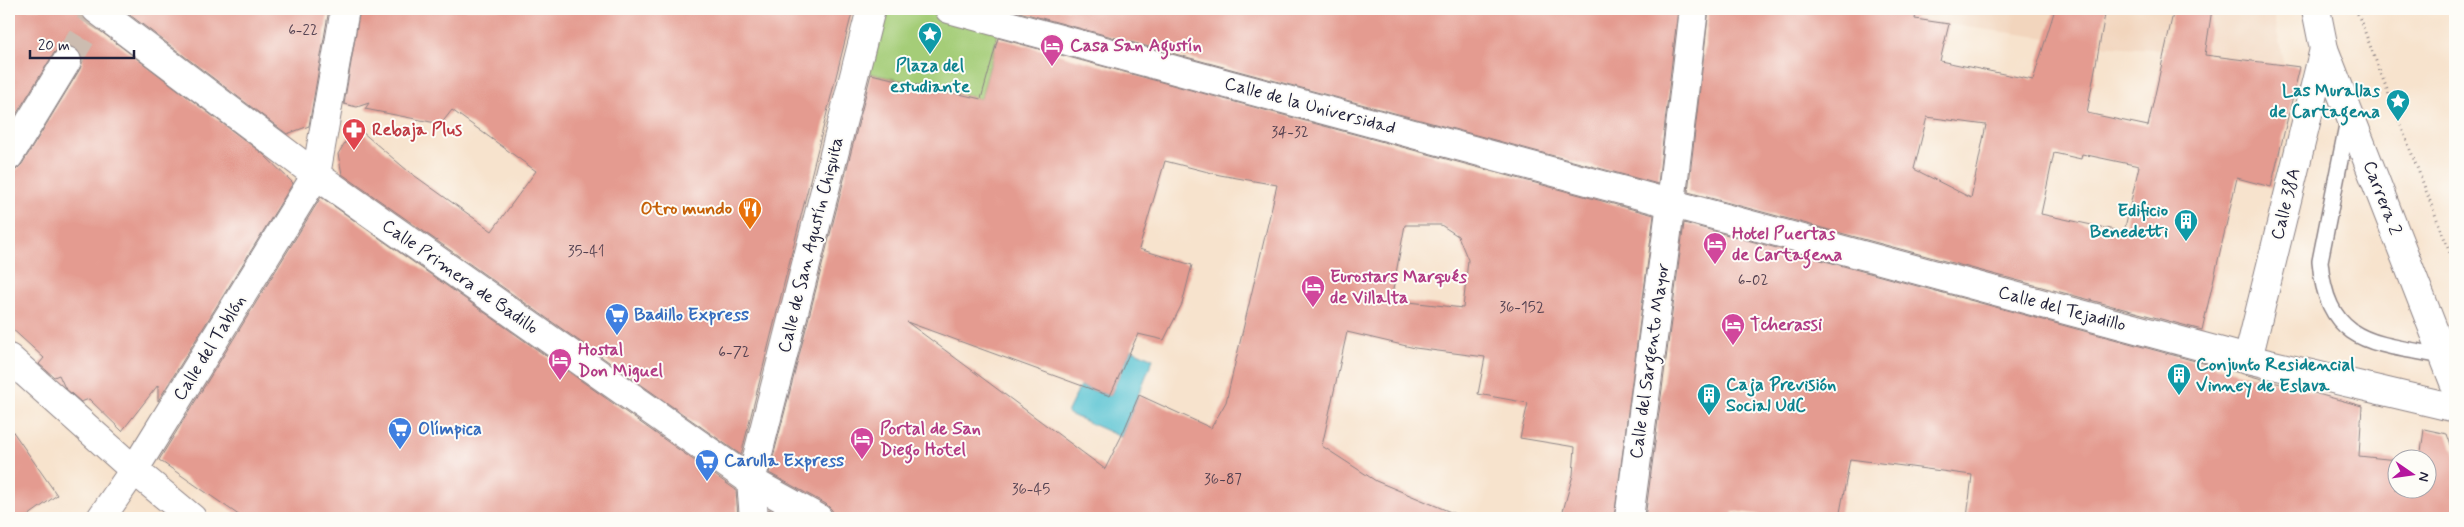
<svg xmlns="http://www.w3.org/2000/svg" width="2464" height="527" font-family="Mynerve,sans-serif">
	<rect width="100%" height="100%" fill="#fdfcf7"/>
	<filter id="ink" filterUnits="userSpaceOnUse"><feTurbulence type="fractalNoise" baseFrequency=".02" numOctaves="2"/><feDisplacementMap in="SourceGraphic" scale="10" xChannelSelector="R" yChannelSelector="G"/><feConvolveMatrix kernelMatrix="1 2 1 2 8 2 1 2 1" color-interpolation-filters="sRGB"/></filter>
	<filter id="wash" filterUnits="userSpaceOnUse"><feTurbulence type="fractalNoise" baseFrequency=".0096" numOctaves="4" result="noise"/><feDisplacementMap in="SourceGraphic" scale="20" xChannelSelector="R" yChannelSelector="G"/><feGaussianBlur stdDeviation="1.12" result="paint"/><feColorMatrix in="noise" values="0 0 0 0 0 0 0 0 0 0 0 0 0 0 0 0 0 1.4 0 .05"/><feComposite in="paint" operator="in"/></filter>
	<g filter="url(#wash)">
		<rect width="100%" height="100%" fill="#f7e3cd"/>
		<polygon fill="#f2d5bd" points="1835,9 2272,9 2284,65 2165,50 2099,45"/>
		<polygon fill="#a5cd78" stroke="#64785a" points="878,9 930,9 1000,27 981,99 864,72"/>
		<polygon fill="#57c2d2" stroke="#3c7286" points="1131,349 1153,359 1121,437 1067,413 1080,386 1110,396"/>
		<g id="blocks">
			<g fill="#e49b90" fill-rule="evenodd">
				<polygon points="9,9 81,9 82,16 87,21 263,154 293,183 158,401 158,385 122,431 89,399 81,402 65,388 59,375 54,377 39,364 44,358 9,326 9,172 16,170 22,164 80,69 83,61 80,53 75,47 67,45 59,48 54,53 9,126"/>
				<polygon points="122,9 329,9 309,126 287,134"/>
				<polygon points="360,9 853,9 741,455 342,174 338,154 355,126 408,171 492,231 536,171 452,110 441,124 365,109 369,103 357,107 344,104"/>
				<polygon points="1008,9 1678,9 1658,184"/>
				<path d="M1709,9H1917L1915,19L1949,24L1940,61L2033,80L2055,9H2106L2087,113L2148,126L2174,9H2212L2205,55L2300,67L2271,187L2237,178L2202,330L1688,192ZM1927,117L1986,125L1971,198L1914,169ZM2054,153L2081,159L2082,154L2139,166L2124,232L2041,214Z"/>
				<path d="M998,38L1654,215L1614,518H1561L1573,475L1575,447L1520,438L1528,403L1478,394L1485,357L1415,348L1347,332L1322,446L1376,481L1465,518H834L832,510L826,504L769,473L871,74L981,99ZM1165,161L1220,175L1277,185L1226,402L1211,428L1139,395L1121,437L1105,469L907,322L1110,396L1138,334L1164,340L1182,304L1192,265L1139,249ZM1405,225H1441L1458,236L1468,260L1463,308L1391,300Z"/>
				<polygon points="321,197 736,490 738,518 243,518 159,460"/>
				<polygon points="1684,223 2362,406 2359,456 2396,460 2396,490 2426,490 2426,460 2420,460 2424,429 2447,434 2455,457 2455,518 1967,518 1972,475 1850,459 1839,518 1780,518 1733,511 1732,518 1645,518"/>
				<polygon points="9,426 57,495 25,518 9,518"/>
				<polygon points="769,509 786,518 769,518"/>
			</g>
		</g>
	</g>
	<g filter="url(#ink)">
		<use href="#blocks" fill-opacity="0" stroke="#8c8284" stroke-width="1"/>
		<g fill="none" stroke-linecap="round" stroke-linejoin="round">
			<polyline stroke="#ccbcb0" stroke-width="28" stroke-dasharray="28 14" stroke-linecap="butt" points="67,61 98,10"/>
			<g stroke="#8c8284" stroke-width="18">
				<path id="lane" d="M2348,120L2320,261C2327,345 2374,343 2443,356"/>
			</g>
			<g stroke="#8c8284" stroke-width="30">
				<g id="street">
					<polyline points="345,9 316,175 751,481 818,518"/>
					<polyline points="949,9 2248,359 2455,408"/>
					<polyline points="9,156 67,61"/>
					<polyline points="9,358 134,470 192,518"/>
					<polyline points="2248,359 2324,49"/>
					<polyline points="754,518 751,481 871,9"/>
					<polyline points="1629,518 1671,203 1694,9"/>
				</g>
			</g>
			<g stroke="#8c8284" stroke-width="30">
				<g id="secondary">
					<polyline points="96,9 316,175 134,470 101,518"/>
					<polyline points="2316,9 2324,49 2455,385"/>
				</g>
			</g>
			<polyline stroke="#8c8284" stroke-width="3" stroke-dasharray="1 4" stroke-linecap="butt" points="2356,9 2455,266"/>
			<use href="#lane" stroke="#fff" stroke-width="15"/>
			<use href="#street" stroke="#fff" stroke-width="28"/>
			<use href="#secondary" stroke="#fff" stroke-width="28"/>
		</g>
	</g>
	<defs>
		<g id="sight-pin" transform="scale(1.25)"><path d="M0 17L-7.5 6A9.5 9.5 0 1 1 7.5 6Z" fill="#0f9aa8" stroke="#fdfcf7"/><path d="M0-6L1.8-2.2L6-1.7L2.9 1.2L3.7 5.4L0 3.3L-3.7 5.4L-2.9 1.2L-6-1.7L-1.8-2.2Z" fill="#fff"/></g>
		<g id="hotel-pin" transform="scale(1.25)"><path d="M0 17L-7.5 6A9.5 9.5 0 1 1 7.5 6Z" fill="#d1479c" stroke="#fdfcf7"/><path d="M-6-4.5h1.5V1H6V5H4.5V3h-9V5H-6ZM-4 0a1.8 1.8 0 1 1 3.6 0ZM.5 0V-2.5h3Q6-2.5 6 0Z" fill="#fff"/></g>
		<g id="pharmacy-pin" transform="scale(1.25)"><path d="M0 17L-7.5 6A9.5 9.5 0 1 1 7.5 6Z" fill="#e0444e" stroke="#fdfcf7"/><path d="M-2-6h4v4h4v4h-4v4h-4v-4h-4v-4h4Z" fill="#fff"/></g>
		<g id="restaurant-pin" transform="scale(1.25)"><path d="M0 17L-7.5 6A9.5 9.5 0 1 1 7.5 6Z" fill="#e8710a" stroke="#fdfcf7"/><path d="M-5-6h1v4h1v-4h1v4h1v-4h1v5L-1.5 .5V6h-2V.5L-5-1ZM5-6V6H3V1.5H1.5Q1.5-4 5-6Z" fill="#fff"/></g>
		<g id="building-pin" transform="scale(1.25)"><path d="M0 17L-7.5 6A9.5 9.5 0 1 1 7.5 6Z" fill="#0f9aa8" stroke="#fdfcf7"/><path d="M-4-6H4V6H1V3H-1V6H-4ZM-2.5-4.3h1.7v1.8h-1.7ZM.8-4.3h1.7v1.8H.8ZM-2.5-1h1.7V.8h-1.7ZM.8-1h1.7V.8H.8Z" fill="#fff"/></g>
		<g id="supermarket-pin" transform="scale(1.25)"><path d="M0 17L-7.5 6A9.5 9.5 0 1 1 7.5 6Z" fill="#3f7fe0" stroke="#fdfcf7"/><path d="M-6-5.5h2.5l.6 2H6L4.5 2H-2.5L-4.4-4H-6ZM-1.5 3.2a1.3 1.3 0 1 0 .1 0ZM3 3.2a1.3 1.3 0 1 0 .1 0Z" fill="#fff"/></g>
	</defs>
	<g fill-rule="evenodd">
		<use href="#sight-pin" x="930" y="34"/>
		<use href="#hotel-pin" x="1052" y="46"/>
		<use href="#sight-pin" x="2398" y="101"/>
		<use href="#pharmacy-pin" x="354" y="130"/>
		<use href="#restaurant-pin" x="750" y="209"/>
		<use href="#building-pin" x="2186" y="221"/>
		<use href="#hotel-pin" x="1715" y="244"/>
		<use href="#hotel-pin" x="1313" y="287"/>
		<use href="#supermarket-pin" x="617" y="315"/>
		<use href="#hotel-pin" x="1733" y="325"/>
		<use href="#hotel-pin" x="560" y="360"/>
		<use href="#building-pin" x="2179" y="375"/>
		<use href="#building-pin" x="1709" y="395"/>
		<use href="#supermarket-pin" x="400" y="429"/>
		<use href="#hotel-pin" x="862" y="439"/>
		<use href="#supermarket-pin" x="707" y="461"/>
	</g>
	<g text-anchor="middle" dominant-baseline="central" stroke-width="4" stroke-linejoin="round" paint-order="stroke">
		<g font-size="15" fill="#524050">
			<text x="303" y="31">6-22</text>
			<text x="1290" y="133">34-32</text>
			<text x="586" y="252">35-41</text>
			<text x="1753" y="281">6-02</text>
			<text x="1522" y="308">36-152</text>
			<text x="734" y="353">6-72</text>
			<text x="1223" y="480">36-87</text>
			<text x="1031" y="490">36-45</text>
		</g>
		<g font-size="18" font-weight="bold" fill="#b23c85" stroke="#fdfcf7" text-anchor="start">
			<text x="1070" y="46">Casa San Agustín</text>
			<text x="1732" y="234">Hotel Puertas<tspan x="1732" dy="21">de Cartagena</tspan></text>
			<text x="1330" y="277">Eurostars Marqués<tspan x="1330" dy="21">de Villalta</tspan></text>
			<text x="1750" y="325">Tcherassi</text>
			<text x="578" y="350">Hostal<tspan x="578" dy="21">Don Miguel</tspan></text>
			<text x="880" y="429">Portal de San<tspan x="880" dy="21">Diego Hotel</tspan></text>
		</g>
		<g font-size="18" font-weight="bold" fill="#0d838f" stroke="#fdfcf7" text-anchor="end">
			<text x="930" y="66" text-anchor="middle">Plaza del<tspan x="930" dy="21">estudiante</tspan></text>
			<text x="2380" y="91">Las Murallas<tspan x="2380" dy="21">de Cartagena</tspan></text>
			<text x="2168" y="211">Edificio<tspan x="2168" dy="21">Benedetti</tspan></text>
			<text x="2196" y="365" text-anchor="start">Conjunto Residencial<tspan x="2196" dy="21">Vinney de Eslava</tspan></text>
			<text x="1726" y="385" text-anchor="start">Caja Previsión<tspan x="1726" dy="21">Social UdC</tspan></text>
		</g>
		<g font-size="18" fill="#22223b" stroke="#fdfcf7">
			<text transform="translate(1310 106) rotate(15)">Calle de la Universidad</text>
			<text transform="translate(2382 198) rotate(69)">Carrera 2</text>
			<text transform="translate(2286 204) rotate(-76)">Calle 38A</text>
			<text transform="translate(811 245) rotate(-76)">Calle de San Agustín Chiquita</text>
			<text transform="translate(460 277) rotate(35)">Calle Primera de Badillo</text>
			<text transform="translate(2062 309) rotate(15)">Calle del Tejadillo</text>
			<text transform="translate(210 348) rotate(-58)">Calle del Tablón</text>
			<text transform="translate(1650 361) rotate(-82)">Calle del Sargento Mayor</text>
		</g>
		<g font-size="18" font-weight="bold" fill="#be3a42" stroke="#fdfcf7" text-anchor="start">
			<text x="372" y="130">Rebaja Plus</text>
		</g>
		<g font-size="18" font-weight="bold" fill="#c56008" stroke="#fdfcf7" text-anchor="end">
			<text x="732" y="209">Otro mundo</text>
		</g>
		<g font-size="18" font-weight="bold" fill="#366cbe" stroke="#fdfcf7" text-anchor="start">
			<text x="634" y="315">Badillo Express</text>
			<text x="418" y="429">Olímpica</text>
			<text x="724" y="461">Carulla Express</text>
		</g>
	</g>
	<rect width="2464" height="527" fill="none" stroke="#fdfcf7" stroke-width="30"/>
	<g transform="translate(2412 474) rotate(103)"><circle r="24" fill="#fdfcf7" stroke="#a5a5ac"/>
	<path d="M0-4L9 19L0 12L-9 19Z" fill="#b5179e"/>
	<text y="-8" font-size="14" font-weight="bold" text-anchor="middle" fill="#22223b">N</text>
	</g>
	<path d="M30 50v8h104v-8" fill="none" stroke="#22223b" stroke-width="2.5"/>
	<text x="38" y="50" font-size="15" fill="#22223b" stroke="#fdfcf7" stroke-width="4" paint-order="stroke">20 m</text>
</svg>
